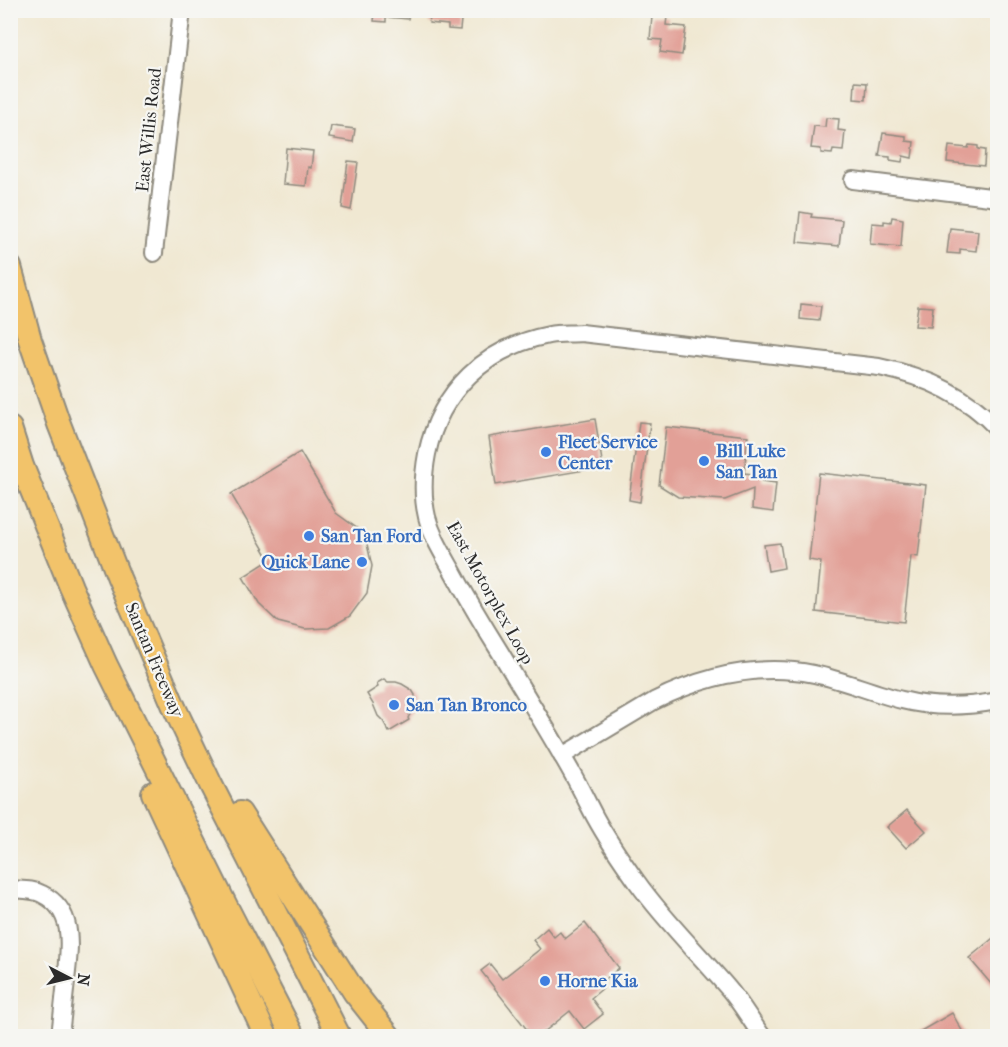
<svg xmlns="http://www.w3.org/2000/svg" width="1008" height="1047" font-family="'IM FELL French Canon',serif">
	<rect width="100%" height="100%" fill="#f6f6f2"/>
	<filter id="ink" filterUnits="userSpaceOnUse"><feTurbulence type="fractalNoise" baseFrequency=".0167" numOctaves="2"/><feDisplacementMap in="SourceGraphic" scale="12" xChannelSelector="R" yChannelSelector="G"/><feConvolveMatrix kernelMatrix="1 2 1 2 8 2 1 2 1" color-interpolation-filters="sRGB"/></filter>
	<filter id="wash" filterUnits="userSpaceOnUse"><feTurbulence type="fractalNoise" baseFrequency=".008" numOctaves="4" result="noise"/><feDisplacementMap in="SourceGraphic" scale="24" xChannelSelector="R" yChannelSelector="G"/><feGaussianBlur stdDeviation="1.35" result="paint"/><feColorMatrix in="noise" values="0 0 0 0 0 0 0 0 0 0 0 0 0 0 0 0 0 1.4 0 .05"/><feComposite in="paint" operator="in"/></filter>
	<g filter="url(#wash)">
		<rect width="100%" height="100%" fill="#f0e8d2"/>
		<g id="blocks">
			<g fill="#e2a097">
				<polygon points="375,10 410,10 408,19 386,17 386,22 374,21"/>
				<polygon points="431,10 462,10 460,30 448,29 448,25 429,23"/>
				<polygon points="652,16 667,17 666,25 686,27 682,55 660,52 662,40 650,39"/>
				<polygon points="855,82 867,83 866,100 854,99"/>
				<polygon points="826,118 839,119 838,130 845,131 843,151 833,150 832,154 821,153 821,149 811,148 814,126 825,127"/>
				<polygon points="331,126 355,129 353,142 329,138"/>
				<polygon points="883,133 906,136 906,141 914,142 912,158 903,156 902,162 890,160 890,157 879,156"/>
				<polygon points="969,145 978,146 978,149 985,150 984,166 947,162 949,146 968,148"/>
				<polygon points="286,148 313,151 311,168 308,167 306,186 283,184"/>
				<polygon points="348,161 358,162 351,210 342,208"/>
				<polygon points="800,212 812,214 811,217 842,220 839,246 797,242"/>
				<polygon points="892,217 903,219 901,247 870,244 872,223 884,224 884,221 891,222"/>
				<polygon points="950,228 978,231 976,251 960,249 960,254 947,253"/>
				<polygon points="801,304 821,306 819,321 800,319"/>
				<polygon points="918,306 933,307 931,327 915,326"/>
				<polygon points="595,419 603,467 496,485 489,437"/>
				<polygon points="639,422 650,423 640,502 629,500"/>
				<polygon points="666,427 748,436 744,473 762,475 762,481 776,483 773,512 752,509 753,489 725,500 678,497 659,485"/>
				<polygon points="300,452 336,513 358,529 367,544 372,566 367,593 350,616 329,628 305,629 278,622 259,604 243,577 270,560 231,494"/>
				<polygon points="819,473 926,485 918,557 911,556 904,622 816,612 821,562 809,560"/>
				<polygon points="780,543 784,568 768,571 764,545"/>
				<polygon points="384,679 388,682 396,682 402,684 412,690 415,695 414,707 408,718 409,720 389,732 383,721 378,716 373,704 367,694 378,687 377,683"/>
				<polygon points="907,810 926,831 906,848 887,827"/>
				<polygon points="585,923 619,968 599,984 603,988 591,998 603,1014 584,1029 570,1011 539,1036 532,1036 481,971 490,964 502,979 540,949 533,940 547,928 554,937 560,932 565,939"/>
				<polygon points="998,934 998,992 969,958"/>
				<polygon points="952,1013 965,1036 912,1036"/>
			</g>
		</g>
	</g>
	<g filter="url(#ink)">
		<use href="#blocks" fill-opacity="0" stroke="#8e8a7e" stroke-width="1.5"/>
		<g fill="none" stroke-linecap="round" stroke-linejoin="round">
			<g stroke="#8e8a7e" stroke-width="20">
				<g id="minor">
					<polyline points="853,180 998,198"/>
					<polyline points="154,253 182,10"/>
					<path d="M562,756L654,701C704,676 758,663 814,674C844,680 872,693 902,700C933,708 966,707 998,701"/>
					<path d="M10,889C21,890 33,889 42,894C77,911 69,950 66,981C64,1000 62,1018 60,1036"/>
					<path d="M762,1036C751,1021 741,1003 728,988C698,953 664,920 637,882C622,861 607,839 595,817C587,802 580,787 572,773C549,732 524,692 500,652C483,625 467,598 452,570C442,552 432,536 427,517C422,496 423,475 427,454C440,391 486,347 549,335C559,333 571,334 581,333L879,367C924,376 966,395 998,429"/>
				</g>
			</g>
			<g stroke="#8e8a7e" stroke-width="26">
				<g id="highway">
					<polyline points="10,267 30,340 59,424 119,578 175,709 211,785 339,1036"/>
					<polyline points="10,428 22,466 71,587 106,665 226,906 293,1036"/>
					<polyline points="153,793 266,1036"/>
					<polyline points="240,813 355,993 389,1036"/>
				</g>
			</g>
			<use href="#minor" stroke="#fff" stroke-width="16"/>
			<use href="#highway" stroke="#f2c36a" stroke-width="22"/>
		</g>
	</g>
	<g fill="#3f7fe0" stroke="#f6f6f2" stroke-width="2">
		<circle cx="546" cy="452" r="6"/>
		<circle cx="704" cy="461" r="6"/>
		<circle cx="309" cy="536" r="6"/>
		<circle cx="362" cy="562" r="6"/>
		<circle cx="394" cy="705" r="6"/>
		<circle cx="545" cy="981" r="6"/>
	</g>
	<g text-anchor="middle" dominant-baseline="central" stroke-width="4.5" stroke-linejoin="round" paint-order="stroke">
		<g font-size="18" fill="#2b2b2b" stroke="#f6f6f2">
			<text transform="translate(149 130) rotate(-84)">East Willis Road</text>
			<text transform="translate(490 593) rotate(61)">East Motorplex Loop</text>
			<text transform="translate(154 660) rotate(67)">Santan Freeway</text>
		</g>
		<g font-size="18" font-weight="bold" fill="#366cbe" stroke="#f6f6f2" text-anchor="start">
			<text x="558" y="442">Fleet Service<tspan x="558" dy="21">Center</tspan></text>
			<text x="716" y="451">Bill Luke<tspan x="716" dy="21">San Tan</tspan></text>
			<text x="321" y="536">San Tan Ford</text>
			<text x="350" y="562" text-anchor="end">Quick Lane</text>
			<text x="406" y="705">San Tan Bronco</text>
			<text x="557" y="981">Horne Kia</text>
		</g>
	</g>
	<rect width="1008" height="1047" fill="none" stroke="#f6f6f2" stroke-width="36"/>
	<g transform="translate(69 978) rotate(97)" stroke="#f6f6f2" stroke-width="4.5" paint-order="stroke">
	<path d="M0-4.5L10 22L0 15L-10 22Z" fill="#2b2b2b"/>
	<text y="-9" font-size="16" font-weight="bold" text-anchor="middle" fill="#2b2b2b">N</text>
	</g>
</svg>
